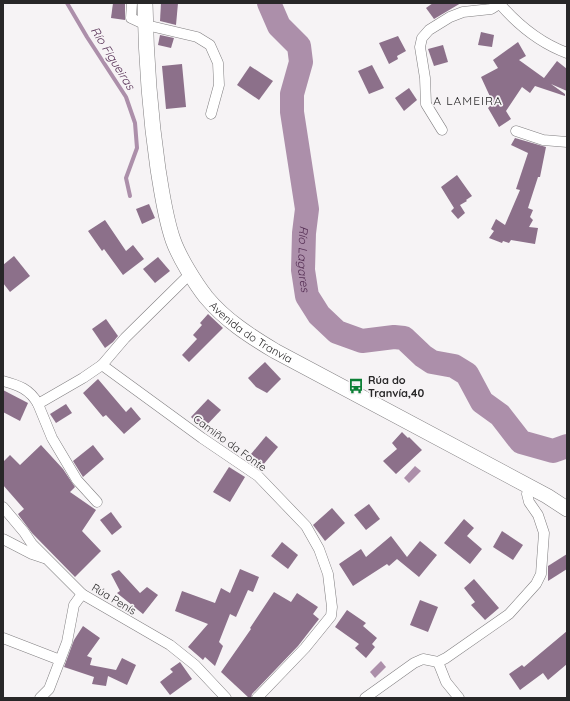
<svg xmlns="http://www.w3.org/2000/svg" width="570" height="701" font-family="Quicksand,sans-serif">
	<rect width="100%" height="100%" fill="#f6f3f5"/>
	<g fill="#ac8faa">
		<polygon points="415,466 421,471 409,483 404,478"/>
		<polygon points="381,661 386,667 375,678 370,672"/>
	</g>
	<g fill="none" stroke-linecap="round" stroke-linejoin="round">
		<polyline stroke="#ac8faa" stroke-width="4" points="67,3 87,37 126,97 135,123 137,148 126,178 130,196"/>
		<path stroke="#ac8faa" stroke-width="24" id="s1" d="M269,3L279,26L299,46L301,62L292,94V112L307,209L304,233L303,270L307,296L319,315L337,332L362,341L394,337L404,338L423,356L432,362L454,366L467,374L482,402L500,415L521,442L553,451L567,446"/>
	</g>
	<g fill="#8c708a">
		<polygon points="113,3 125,3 125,20 111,18"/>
		<polygon points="161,3 178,3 176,25 160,21"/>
		<polygon points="433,3 461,3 434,19 426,8"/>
		<polygon points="481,32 494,35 492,47 478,45"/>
		<polygon points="160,35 174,38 171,48 158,45"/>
		<polygon points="398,36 406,51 397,56 398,59 389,64 379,43"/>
		<polygon points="518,42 526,56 519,60 544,78 557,61 567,69 567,91 551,84 565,94 565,96 535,86 530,93 522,87 506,111 511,119 499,127 488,108 493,103 481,77 498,68 493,60"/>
		<polygon points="443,45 448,62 434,66 428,49"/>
		<polygon points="182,64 186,107 166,109 162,66"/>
		<polygon points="372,65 384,88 369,94 358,71"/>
		<polygon points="250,66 273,81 259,100 237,85"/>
		<polygon points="409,88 417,100 404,111 395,98"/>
		<polygon points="515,138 546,147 540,177 538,177 528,208 533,210 530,217 533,220 529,227 538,228 535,244 511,240 509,243 503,241 502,243 489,238 494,231 491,229 496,219 505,225 520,190 516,189 528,153 511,145"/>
		<polygon points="457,175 472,196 466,200 467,201 460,205 465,213 458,219 451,211 454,208 441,187"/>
		<polygon points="149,204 155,218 142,224 136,209"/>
		<polygon points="105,220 126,251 133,245 144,259 123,275 104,249 102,251 88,231"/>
		<polygon points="14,256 30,276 10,292 3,283 3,265"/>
		<polygon points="158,257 170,271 155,283 143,269"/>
		<polygon points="208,314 223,328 189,362 182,355 197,339 193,335 202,325 200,323"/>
		<polygon points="106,319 118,336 113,342 105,348 92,329"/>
		<polygon points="265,362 281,379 267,393 256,387 248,378"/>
		<polygon points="98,379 126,412 131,407 141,419 124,434 106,415 103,417 83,393"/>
		<polygon points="3,390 28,403 20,421 3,412"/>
		<polygon points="208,399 221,410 203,429 191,417"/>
		<polygon points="66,404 72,413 56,423 50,414"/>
		<polygon points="402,432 408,438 409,437 422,450 396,474 383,461 397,449 392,443"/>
		<polygon points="266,436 278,447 263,465 251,454"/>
		<polygon points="41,445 63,469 75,487 70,492 96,510 82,531 101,551 75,577 32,533 20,517 18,514 24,509 3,485 3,462 10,455 20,465"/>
		<polygon points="93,445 104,459 83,477 73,461"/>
		<polygon points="229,467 245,477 230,502 213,492"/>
		<polygon points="369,504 380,519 366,530 354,515"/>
		<polygon points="332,508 345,523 325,541 313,525"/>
		<polygon points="111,512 122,527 112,535 100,520"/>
		<polygon points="464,519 474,528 467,536 482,549 470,564 444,543"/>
		<polygon points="502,531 523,545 513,560 493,547"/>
		<polygon points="391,536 407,557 420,541 437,555 419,577 397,559 389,566 387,564 353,586 339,564 361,549 366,557"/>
		<polygon points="282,542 298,555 288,569 271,556"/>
		<polygon points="567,554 567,569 548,581 548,566"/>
		<polygon points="240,569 259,577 253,592 248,590 236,617 230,614 219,642 223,646 215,666 205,657 203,660 188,647 208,624 175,611 182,591 215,603 221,588 230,593"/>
		<polygon points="119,570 140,593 147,587 158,595 143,614 117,593 120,591 111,574"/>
		<polygon points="474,579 499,608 485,620 471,605 475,602 464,588"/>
		<polygon points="274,592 291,602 297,593 318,607 313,614 319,619 298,646 252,694 251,698 249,698 221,672 251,629 250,628"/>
		<polygon points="420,600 438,607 428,632 410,625"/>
		<polygon points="347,610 366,623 363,626 377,638 372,644 375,647 366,658 355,648 359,644 335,627"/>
		<polygon points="83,626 100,638 87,656 92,658 90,665 116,670 122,658 136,665 127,685 108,676 106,686 92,684 94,677 64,667 74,640"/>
		<polygon points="567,631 567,664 548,680 543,673 520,690 509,674 522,665 524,667"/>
		<polygon points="180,662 192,679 170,695 160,682 173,672 170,669"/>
	</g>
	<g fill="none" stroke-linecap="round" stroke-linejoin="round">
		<g stroke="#817f81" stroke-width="11">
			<g id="minor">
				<polyline points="132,3 131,18 146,25 197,37 210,45 218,63 219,85 211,114"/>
				<path d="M499,3C517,24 540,43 567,53"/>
				<polyline points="442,130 426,104 425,78 420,47 422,38 429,30 450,17 463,12 491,9 499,4"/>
				<polyline points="516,131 543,140 567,142"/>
				<polyline points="102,365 202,438 258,476 306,526 319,549 328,574 332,607 331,616 305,648 257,698"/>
				<path d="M3,381C18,385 30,389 38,404L83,378L102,365L125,338L191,273"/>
				<polyline points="38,404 52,438 77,480 97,502"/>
				<polyline points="3,507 24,532 32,544 82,594 170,645 195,665 226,698"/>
				<polyline points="3,539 32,554 44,558"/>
				<polyline points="3,638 60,660"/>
				<polyline points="438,662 446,682 459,698"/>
				<polyline points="40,698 49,689 67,642 74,605 82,594"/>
				<polyline points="365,698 414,663 423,659 438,662 446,658 509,614 536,584 541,574 544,533 538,515 529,502 527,494 529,486"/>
			</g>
		</g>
		<g stroke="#817f81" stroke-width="16">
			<g id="secondary">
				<path id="s2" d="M145,3C146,59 150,114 158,169C162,193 165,217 173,240C179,257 195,283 206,297C225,320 250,336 275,351L547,496L567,509"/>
			</g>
		</g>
		<use href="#minor" stroke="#fff" stroke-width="10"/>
		<use href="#secondary" stroke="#fff" stroke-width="15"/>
	</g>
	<defs>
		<g id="bus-bare" transform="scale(1.2)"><path d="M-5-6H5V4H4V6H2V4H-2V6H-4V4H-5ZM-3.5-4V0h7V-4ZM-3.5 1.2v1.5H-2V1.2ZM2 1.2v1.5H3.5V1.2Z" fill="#0c7f36" stroke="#f6f3f5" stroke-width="2.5" paint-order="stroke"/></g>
	</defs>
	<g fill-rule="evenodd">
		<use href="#bus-bare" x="356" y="386"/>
	</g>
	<g text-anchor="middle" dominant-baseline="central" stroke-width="3.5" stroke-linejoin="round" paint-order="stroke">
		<g font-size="11" fill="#282728" stroke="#f6f3f5">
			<text stroke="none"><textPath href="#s2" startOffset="363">Avenida do Tranvia</textPath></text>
			<text transform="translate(230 443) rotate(36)">Camiño da Fonte</text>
			<text transform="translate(114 599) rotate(31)">Rúa Penís</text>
		</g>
		<g font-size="11" font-weight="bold" fill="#282728" stroke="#f6f3f5" text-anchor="start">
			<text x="368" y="380">Rúa do<tspan x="368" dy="13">Tranvía,40</tspan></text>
		</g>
		<g font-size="12" font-style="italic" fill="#542d53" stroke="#f6f3f5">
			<text transform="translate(113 58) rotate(58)">Río Figueiras</text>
			<text stroke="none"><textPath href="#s1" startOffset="269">Río Lagares</textPath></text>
		</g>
		<g font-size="12" letter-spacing="1" fill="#282728" stroke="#f6f3f5">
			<text x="468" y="100">A LAMEIRA</text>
		</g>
	</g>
	<rect width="570" height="701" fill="none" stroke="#282728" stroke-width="8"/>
</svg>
